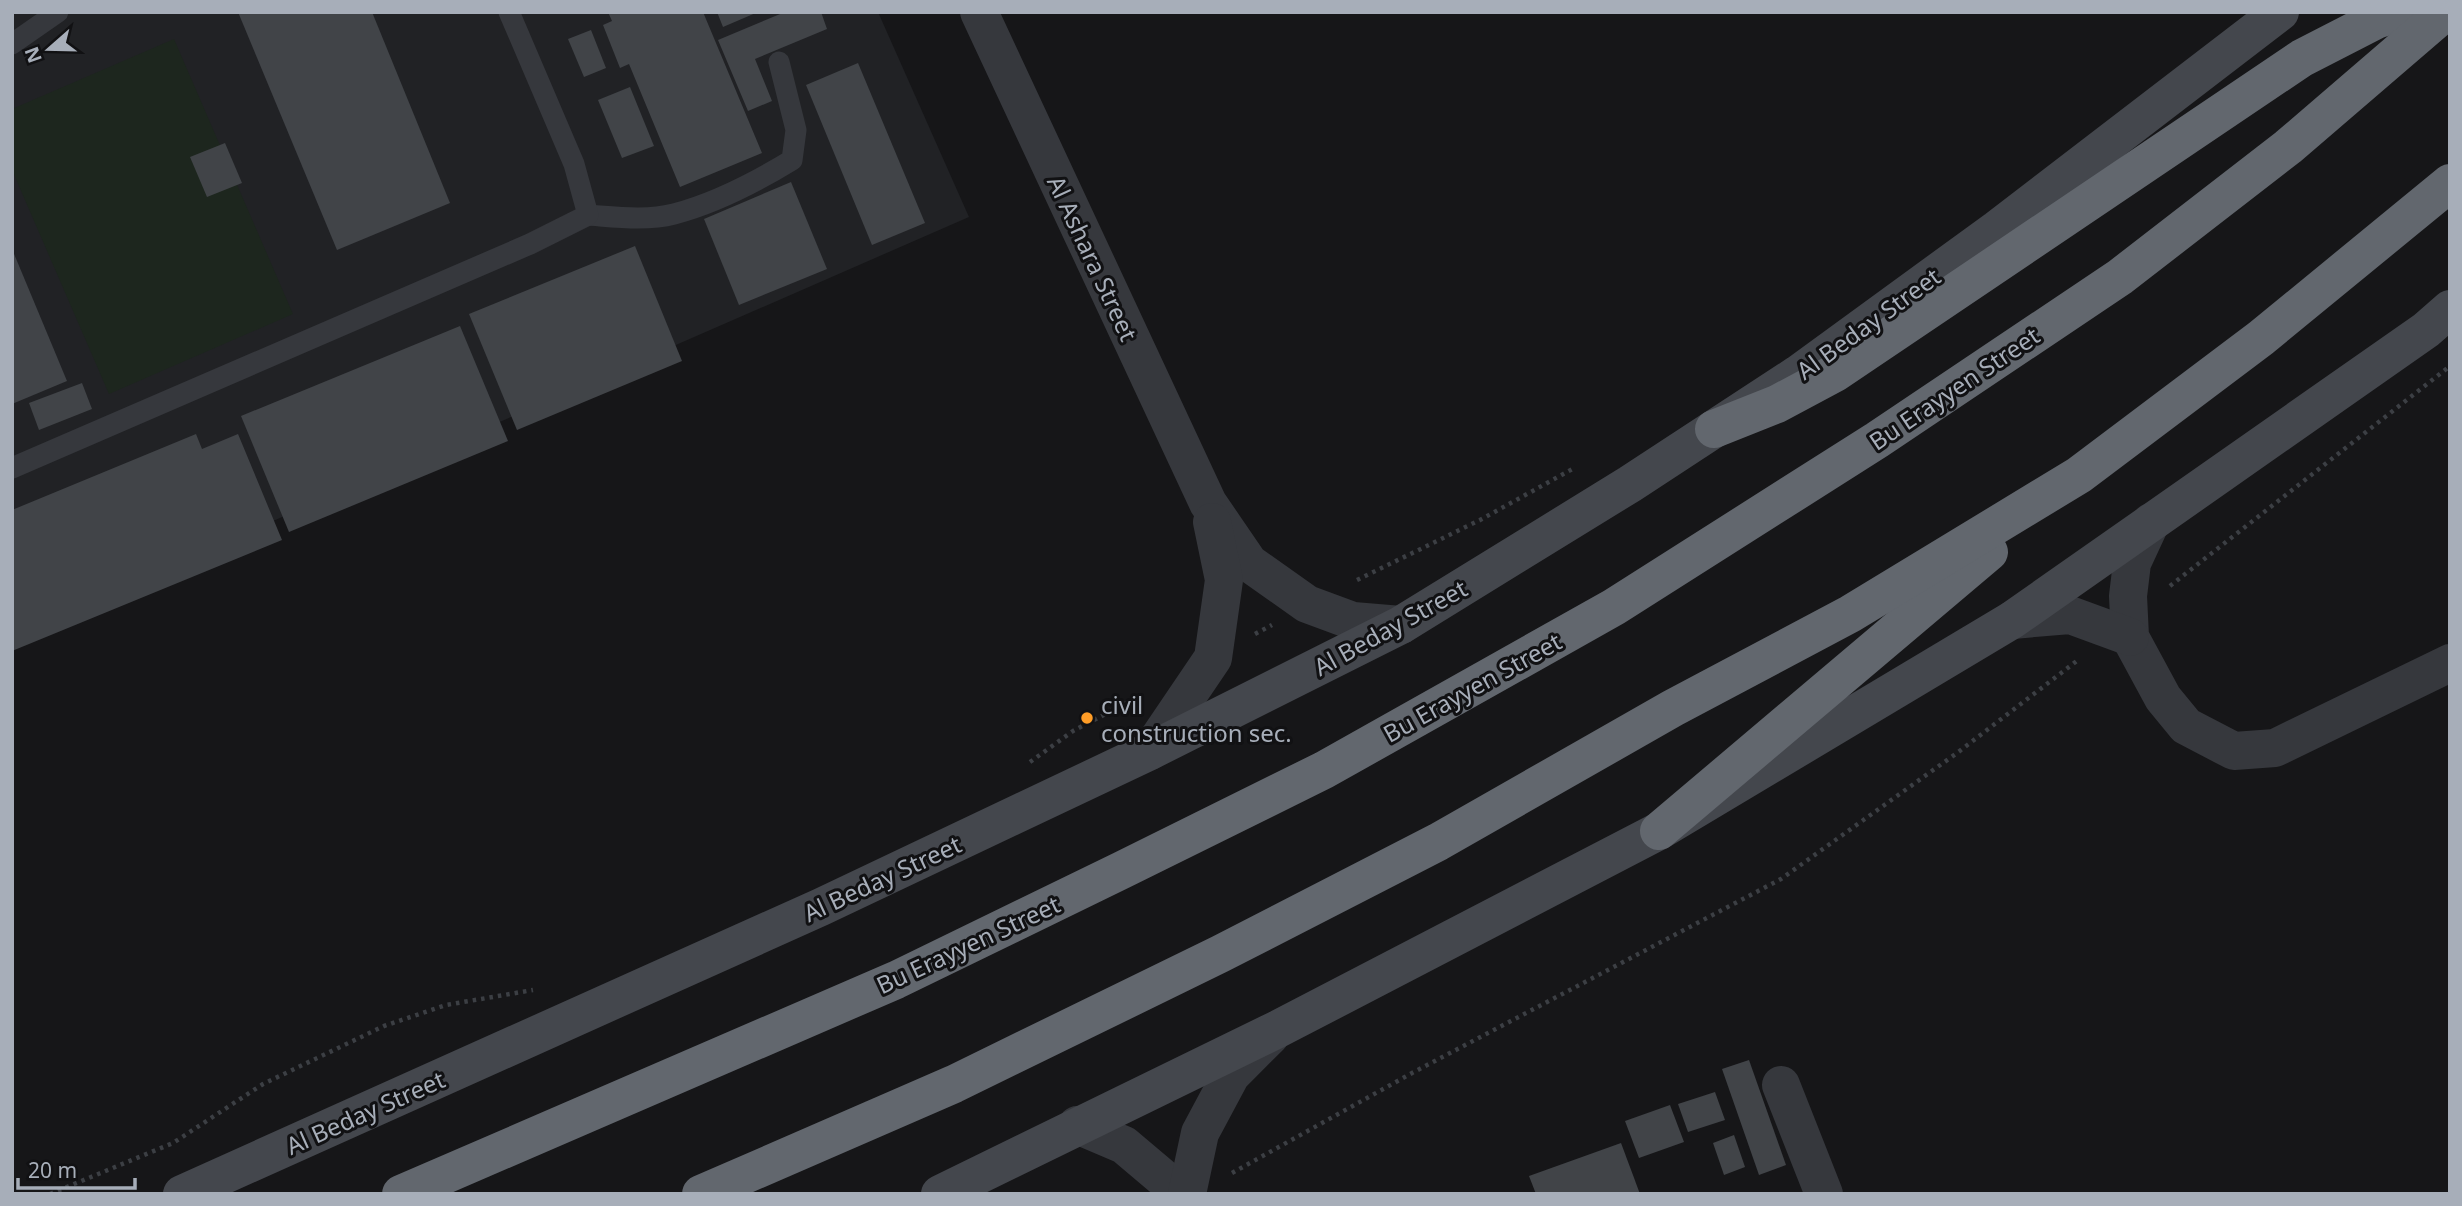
<svg xmlns="http://www.w3.org/2000/svg" width="2462" height="1206" font-family="'Noto Sans',sans-serif">
	<rect width="100%" height="100%" fill="#161618"/>
	<polygon fill="#212225" points="12,12 878,12 969,217 12,635"/>
	<polygon fill="#1d261e" points="174,39 293,314 109,394 12,170 12,109"/>
	<g fill="#414448">
		<polygon points="238,12 372,12 450,203 337,250"/>
		<polygon points="608,12 703,12 762,153 680,187 629,64 620,68 603,25 612,21"/>
		<polygon points="717,12 758,12 723,27"/>
		<polygon points="785,12 821,12 827,29 755,59 772,101 748,111 718,40"/>
		<polygon points="591,30 606,68 584,77 568,39"/>
		<polygon points="858,63 925,223 872,245 806,85"/>
		<polygon points="630,87 654,146 622,158 598,100"/>
		<polygon points="225,143 242,183 207,197 190,157"/>
		<polygon points="791,182 827,269 739,305 704,219"/>
		<polygon points="635,246 682,361 517,430 469,314"/>
		<polygon points="12,249 67,381 12,404"/>
		<polygon points="460,326 508,441 289,532 241,416"/>
		<polygon points="82,383 92,409 39,430 29,403"/>
		<polygon points="196,434 202,449 238,434 282,540 12,651 12,510"/>
		<polygon points="1749,1060 1786,1165 1759,1175 1722,1069"/>
		<polygon points="1715,1092 1725,1120 1688,1132 1678,1104"/>
		<polygon points="1670,1105 1684,1142 1639,1158 1625,1121"/>
		<polygon points="1734,1135 1745,1167 1724,1175 1713,1143"/>
		<polygon points="1621,1143 1640,1194 1536,1194 1529,1176"/>
	</g>
	<g fill="none" stroke-linecap="round" stroke-linejoin="round">
		<g stroke="#3c3f44" stroke-width="4.5" stroke-dasharray="3.5 5" stroke-linecap="butt">
			<polyline points="1357,580 1480,520 1576,467"/>
			<polyline points="2170,586 2450,366"/>
			<polyline points="1255,634 1272,625"/>
			<polyline points="1030,762 1073,731 1136,698"/>
			<polyline points="1232,1173 1412,1073 1781,879 1957,753 2078,660"/>
			<polyline points="50,1194 173,1143 263,1084 384,1026 446,1005 533,990"/>
		</g>
		<g stroke="#36383d" stroke-width="21">
			<polyline points="12,44 58,12"/>
			<path d="M588,215C616,217 647,221 674,214C716,203 756,182 792,160L796,130L779,62"/>
			<polyline points="12,468 530,244 588,215 574,164 509,12"/>
		</g>
		<g stroke="#36383d" stroke-width="38">
			<polyline points="979,12 1208,503 1249,563 1307,604 1353,621 1401,625"/>
			<polyline points="2151,522 2132,563 2128,596 2130,637 2163,698 2186,726 2234,751 2275,748 2450,663"/>
			<polyline points="2012,620 2070,615 2130,637"/>
			<polyline points="1150,751 1213,658 1224,580 1212,522"/>
			<polyline points="1781,1085 1824,1194"/>
			<polyline points="1077,1125 1124,1145 1182,1194"/>
			<polyline points="1187,1194 1200,1133 1231,1075 1270,1036"/>
		</g>
		<g stroke="#44474d" stroke-width="38">
			<polyline points="182,1194 821,907 1150,751 1401,625 1630,484 1798,374 1997,229 2280,12"/>
			<polyline points="940,1194 1278,1029 1659,831 2012,620 2426,330 2450,309"/>
		</g>
		<g stroke="#62676e" stroke-width="38">
			<polyline points="1714,429 1777,404 1835,373 2302,58 2376,20 2400,12"/>
			<polyline points="1659,831 1989,552"/>
			<polyline points="401,1194 896,980 1122,870 1324,770 1614,607 1877,440 2120,277 2288,147 2445,12"/>
			<polyline points="701,1194 954,1084 1220,954 1438,842 1673,708 1850,614 2079,475 2261,338 2450,183"/>
		</g>
	</g>
	<circle fill="#ff9d27" stroke="#111113" stroke-width="2.5" cx="1087" cy="718" r="7"/>
	<g text-anchor="middle" dominant-baseline="central" stroke-width="6" stroke-linejoin="round" paint-order="stroke">
		<g font-size="24" fill="#a7aeb9" stroke="#111113">
			<text transform="translate(1093 258) rotate(65)">Al Ashara Street</text>
			<text transform="translate(1868 323) rotate(-36)">Al Beday Street</text>
			<text transform="translate(1954 388) rotate(-34)">Bu Erayyen Street</text>
			<text transform="translate(1390 627) rotate(-29)">Al Beday Street</text>
			<text transform="translate(1472 687) rotate(-29)">Bu Erayyen Street</text>
			<text transform="translate(882 878) rotate(-25)">Al Beday Street</text>
			<text transform="translate(968 944) rotate(-25)">Bu Erayyen Street</text>
			<text transform="translate(365 1112) rotate(-24)">Al Beday Street</text>
		</g>
		<g font-size="24" fill="#a7aeb9" stroke="#111113" text-anchor="start">
			<text x="1101" y="704">civil<tspan x="1101" dy="28">construction sec.</tspan></text>
		</g>
	</g>
	<rect width="2462" height="1206" fill="none" stroke="#a7aeb9" stroke-width="28"/>
	<g transform="translate(49 49) rotate(250)" stroke="#111113" stroke-width="5" paint-order="stroke">
	<path d="M0-5L12 26L0 18L-12 26Z" fill="#a7aeb9"/>
	<text y="-10" font-size="19" font-weight="bold" text-anchor="middle" fill="#a7aeb9">N</text>
	</g>
	<path d="M18 1178v10h117v-10" fill="none" stroke="#a7aeb9" stroke-width="3.5"/>
	<text x="28" y="1178" font-size="21" fill="#a7aeb9" stroke="#111113" stroke-width="5" paint-order="stroke">20 m</text>
</svg>
